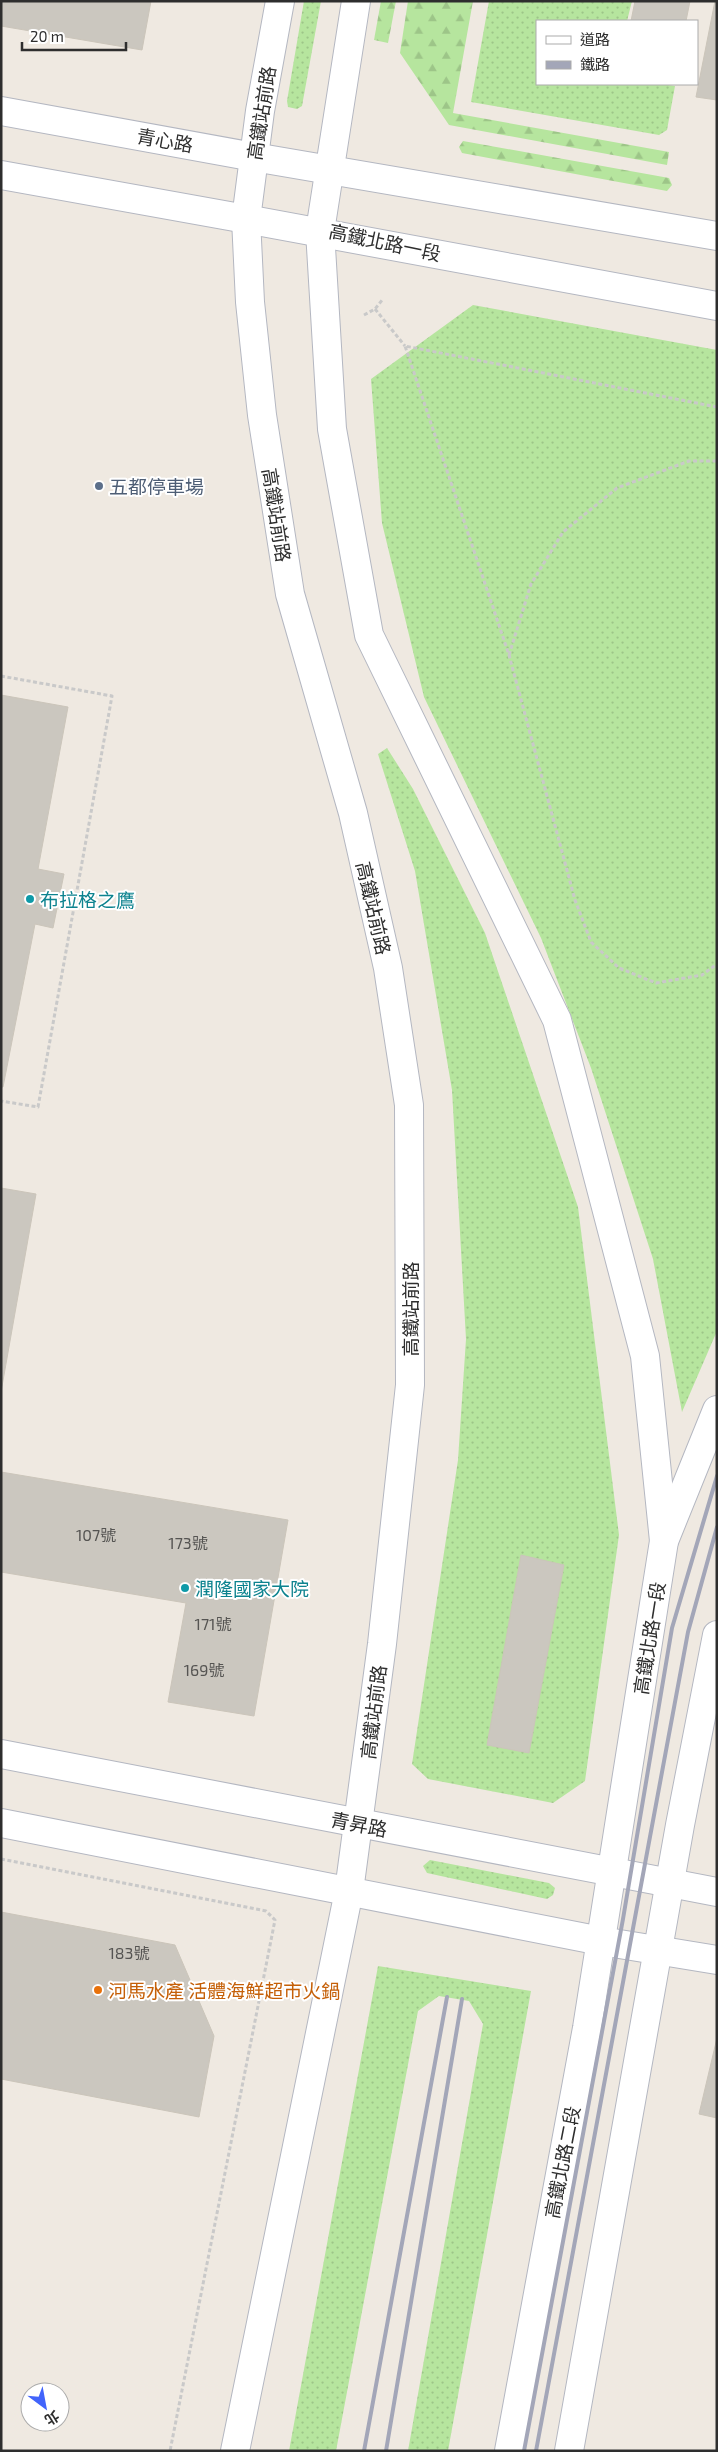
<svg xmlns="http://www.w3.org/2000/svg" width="718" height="2452" font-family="'Exo 2','Noto Sans TC',sans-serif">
	<defs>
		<pattern id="grass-dots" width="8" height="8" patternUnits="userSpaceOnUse" patternTransform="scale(1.25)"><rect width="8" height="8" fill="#b6e59e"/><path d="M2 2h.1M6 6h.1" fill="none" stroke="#9dc588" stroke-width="1.8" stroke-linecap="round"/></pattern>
		<pattern id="forest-firs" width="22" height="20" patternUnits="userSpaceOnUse" patternTransform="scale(1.25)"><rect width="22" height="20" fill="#b6e59e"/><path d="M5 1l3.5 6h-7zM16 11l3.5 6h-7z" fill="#9dc588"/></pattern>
	</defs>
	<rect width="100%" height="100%" fill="#efe9e1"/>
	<g fill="url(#grass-dots)">
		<polygon points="304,1 321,1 302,106 297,109 288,107 287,101"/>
		<polygon points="489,1 632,1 627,21 537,21 537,84 661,84 675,86 667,130 659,135 471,102"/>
		<polygon points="473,305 717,350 717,1331 682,1412 653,1259 591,1068 541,938 424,697 382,523 371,379"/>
		<polygon points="387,748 413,789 485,933 578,1207 619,1535 585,1781 553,1803 428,1779 412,1764 458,1460 466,1339 452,1090 415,871 378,754"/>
		<polygon points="430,1860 549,1883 555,1888 553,1895 547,1899 427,1873 423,1866"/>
		<polygon points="378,1966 531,1991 448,2451 408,2451 483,2024 469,2001 439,1996 418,2011 336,2451 289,2451"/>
	</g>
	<g fill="url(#forest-firs)">
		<polygon points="381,1 396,1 388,43 374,40"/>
		<polygon points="408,1 473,1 453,113 669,152 667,165 449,125 400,53"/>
		<polygon points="463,141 669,178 672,185 667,191 462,153 459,147"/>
	</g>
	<g fill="#cbc7bf" stroke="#cbc5ba">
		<polygon points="1,1 151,1 142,50 1,26"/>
		<polygon points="635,1 690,1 686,21 631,21"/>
		<polygon points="715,1 717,1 717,100 696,97"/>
		<polygon points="1,695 68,707 38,869 64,874 53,928 35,924 3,1087 1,1087"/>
		<polygon points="1,1188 36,1194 1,1392"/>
		<polygon points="1,1472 288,1520 254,1716 168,1702 186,1603 1,1572"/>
		<polygon points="521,1555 564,1565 529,1753 487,1745"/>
		<polygon points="1,1912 175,1945 214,2036 199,2117 1,2079"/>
		<polygon points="717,2038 717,2118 699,2114"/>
	</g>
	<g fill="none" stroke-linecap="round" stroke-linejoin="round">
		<g stroke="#b4b7c1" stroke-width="30">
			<g id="street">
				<polyline points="1,111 254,157"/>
				<polyline points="1,175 246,219"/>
			</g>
		</g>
		<g stroke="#b4b7c1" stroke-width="30">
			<g id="secondary">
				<polyline points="356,1 320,231 332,429 369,635 557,1020 645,1356 664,1541"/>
				<polyline points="254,157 717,236"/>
				<polyline points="246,219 717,306"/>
				<polyline points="1,1754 717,1892"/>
				<polyline points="1,1823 601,1941 717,1960"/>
				<polyline points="235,2451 349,1891 382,1644 410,1385 409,1105 388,968 353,813 290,594 262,415 250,302 246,219 260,111 280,1"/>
				<polyline points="509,2451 587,2028 664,1541 717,1410"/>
				<polyline points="569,2451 680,1825 717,1635"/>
			</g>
		</g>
		<g stroke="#c9c9c9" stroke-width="3" stroke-dasharray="4 2.5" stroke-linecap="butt">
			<polyline points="375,309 405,346"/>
			<polyline points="364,315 375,309 383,299"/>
			<polyline points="717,407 405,346 509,655 575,900 591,942 619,968 656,983 702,975 717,964"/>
			<polyline points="509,655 531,584 563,532 617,488 689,461 717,461"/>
			<polyline points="1,676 112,696 38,1107 1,1101"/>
			<polyline points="1,1859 266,1911 275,1920 170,2451"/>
		</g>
		<use href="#street" stroke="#fff" stroke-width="28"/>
		<use href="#secondary" stroke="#fff" stroke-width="28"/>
		<g stroke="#a3a6b8" stroke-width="4">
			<polyline points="364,2451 447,1997"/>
			<polyline points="386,2451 462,1999"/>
			<polyline points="524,2451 623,1919 672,1628 717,1476"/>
			<polyline points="536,2451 688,1632 717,1527"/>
		</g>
	</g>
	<circle fill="#5c6f8a" stroke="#fff" stroke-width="2" cx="99" cy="486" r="5"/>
	<g fill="#0f9aa8" stroke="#fff" stroke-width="2">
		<circle cx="30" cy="899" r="5"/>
		<circle cx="185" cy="1588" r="5"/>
	</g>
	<circle fill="#e8710a" stroke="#fff" stroke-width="2" cx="98" cy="1990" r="5"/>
	<g text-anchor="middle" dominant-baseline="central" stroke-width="4" stroke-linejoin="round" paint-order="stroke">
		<g font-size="16" fill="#555452">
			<text x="96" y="1534">107號</text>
			<text x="188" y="1542">173號</text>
			<text x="213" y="1623">171號</text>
			<text x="204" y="1669">169號</text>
			<text x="129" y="1952">183號</text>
		</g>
		<g font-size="19" fill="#2e2e2e" stroke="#fff">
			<text transform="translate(261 113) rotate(-81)">高鐵站前路</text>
			<text transform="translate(165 140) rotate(10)">青心路</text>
			<text transform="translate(385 242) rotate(12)">高鐵北路一段</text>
			<text transform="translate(277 515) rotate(81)">高鐵站前路</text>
			<text transform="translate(374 908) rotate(77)">高鐵站前路</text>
			<text transform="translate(410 1309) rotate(-90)">高鐵站前路</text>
			<text transform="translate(649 1638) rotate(-81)">高鐵北路一段</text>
			<text transform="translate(373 1712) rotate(-83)">高鐵站前路</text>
			<text transform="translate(359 1824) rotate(11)">青昇路</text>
			<text transform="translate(562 2162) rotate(-79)">高鐵北路二段</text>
		</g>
		<g font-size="19" fill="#4e5e75" stroke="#fff" text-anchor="start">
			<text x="109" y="486">五都停車場</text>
		</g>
		<g font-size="19" fill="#0d838f" stroke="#fff" text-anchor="start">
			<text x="40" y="899">布拉格之鷹</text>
			<text x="195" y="1588">潤隆國家大院</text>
		</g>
		<g font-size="19" fill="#c56008" stroke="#fff" text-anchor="start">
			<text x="108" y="1990">河馬水產 活體海鮮超市火鍋</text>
		</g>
	</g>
	<rect width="718" height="2452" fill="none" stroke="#2e2e2e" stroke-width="5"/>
	<rect x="536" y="20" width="162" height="65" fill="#ffffff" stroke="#ababab"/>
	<rect x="546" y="36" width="25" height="8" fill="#ffffff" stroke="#ababab"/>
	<text x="580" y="45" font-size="15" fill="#2e2e2e">道路</text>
	<rect x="546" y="61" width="25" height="8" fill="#a3a6b8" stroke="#ababab"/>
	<text x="580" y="70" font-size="15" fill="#2e2e2e">鐵路</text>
	<g transform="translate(45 2407) rotate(148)"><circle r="24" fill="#ffffff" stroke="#ababab"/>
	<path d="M0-4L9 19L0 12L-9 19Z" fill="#4264fb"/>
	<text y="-8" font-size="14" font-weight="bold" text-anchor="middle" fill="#2e2e2e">北</text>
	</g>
	<path d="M22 42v8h104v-8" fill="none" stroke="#2e2e2e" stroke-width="2.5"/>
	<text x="30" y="42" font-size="15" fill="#2e2e2e" stroke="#ffffff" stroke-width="4" paint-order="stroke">20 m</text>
</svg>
